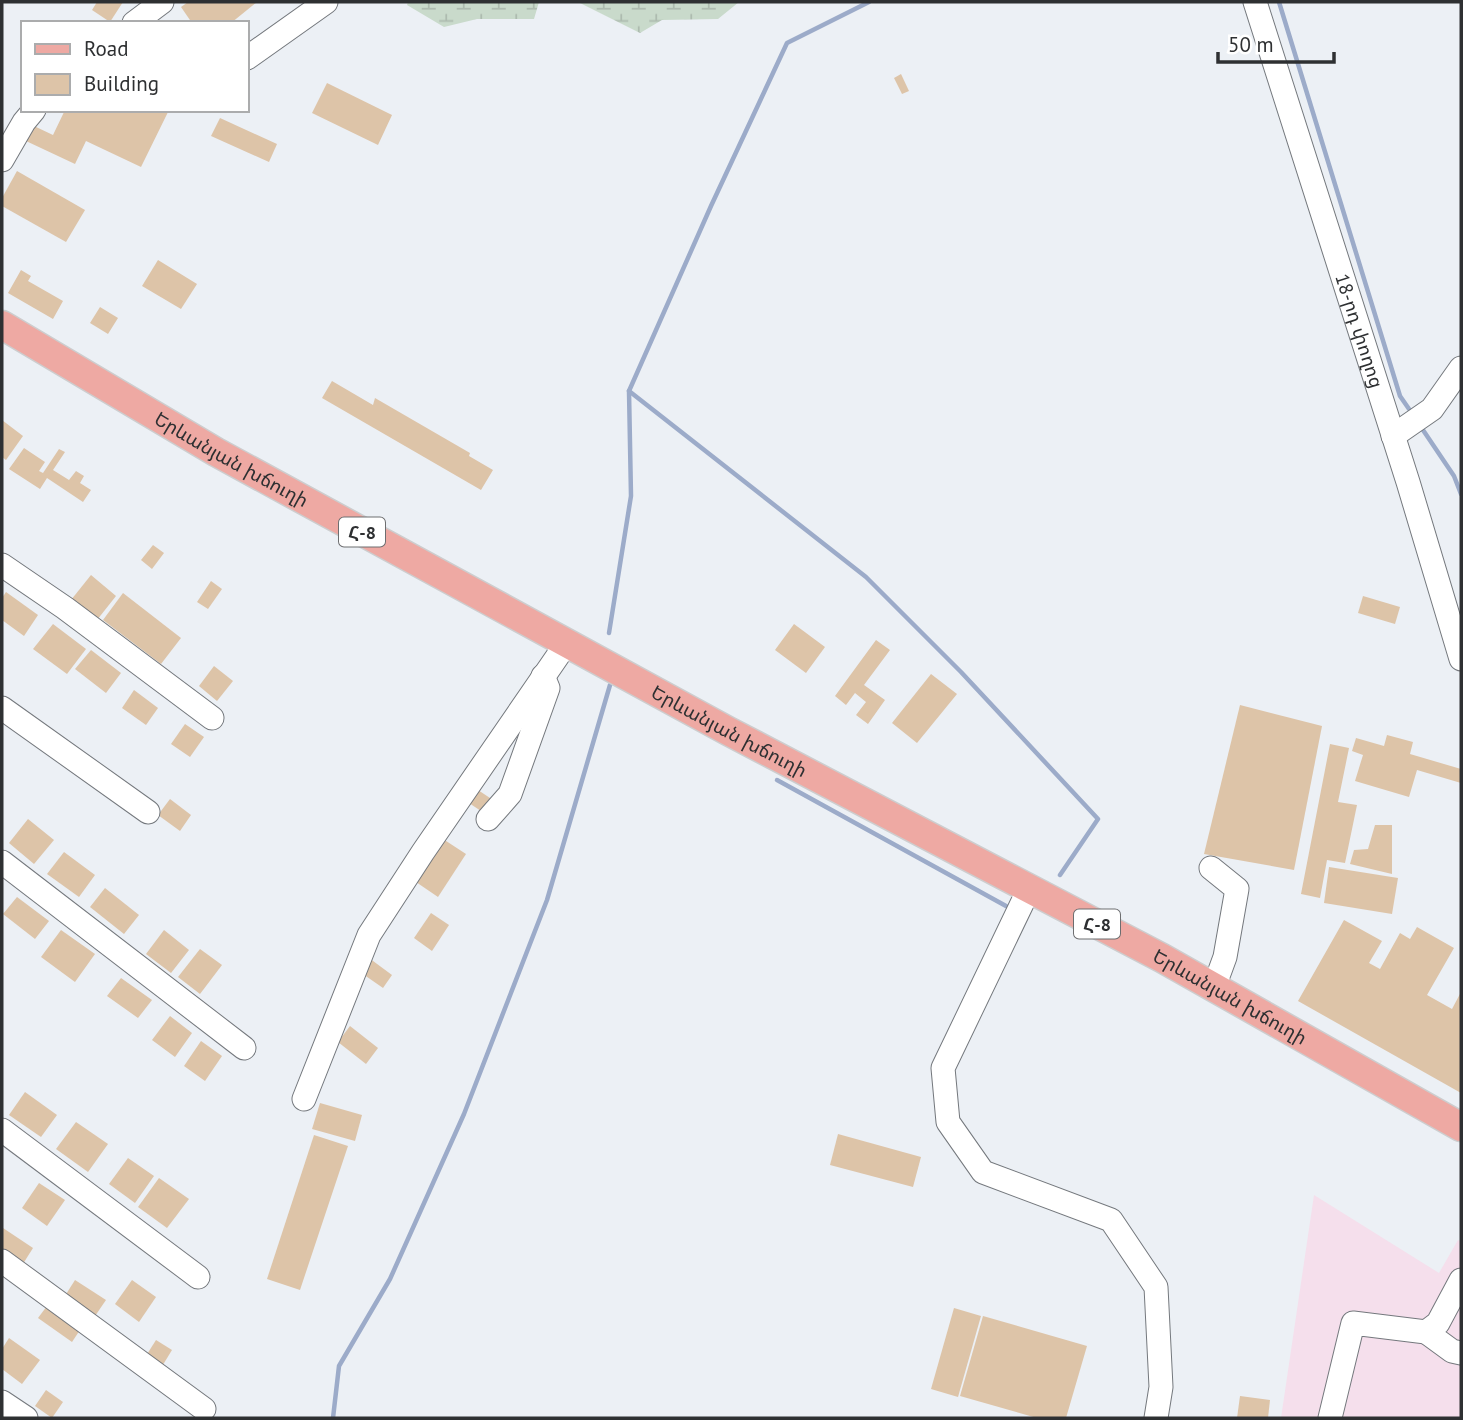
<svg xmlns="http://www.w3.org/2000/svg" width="1463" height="1420" font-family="'PT Sans','Noto Sans Armenian',sans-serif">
	<defs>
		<pattern id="wetland-marsh" width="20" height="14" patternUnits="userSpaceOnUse" patternTransform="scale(1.75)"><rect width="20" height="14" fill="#c9dacb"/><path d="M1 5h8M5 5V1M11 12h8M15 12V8" fill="none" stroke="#adbbaf"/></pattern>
	</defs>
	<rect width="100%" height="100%" fill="#ecf0f5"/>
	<polygon fill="#f5dfec" points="1314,1195 1439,1273 1458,1240 1461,1241 1461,1418 1281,1418"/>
	<g fill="url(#wetland-marsh)">
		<polygon points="408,2 539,2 534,19 477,19 444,27 407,5"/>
		<polygon points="578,2 739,2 718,19 662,20 640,33"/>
	</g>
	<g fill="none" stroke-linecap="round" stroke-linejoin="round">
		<g stroke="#9cabc9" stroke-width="4.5">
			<polyline points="1279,2 1400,396 1409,409"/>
			<polyline points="629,391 866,577 961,672 1098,819 1060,875"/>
			<polyline points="1423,430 1454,476 1461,494"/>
			<polyline points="609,633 631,496 629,391 711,206 787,43 869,2"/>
			<polyline points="777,780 1006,906"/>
			<polyline points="333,1418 339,1366 390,1279 464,1114 547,900 610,685"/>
		</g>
	</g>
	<g fill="#ddc4a8">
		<polygon points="97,2 123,2 110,22 92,10"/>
		<polygon points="188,2 257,2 231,23 192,23 181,7"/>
		<polygon points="901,74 909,91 902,94 894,78"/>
		<polygon points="327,83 392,115 378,145 312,113"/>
		<polygon points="65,110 169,110 141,167 86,141 75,164 26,141 34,126 53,135"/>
		<polygon points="220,118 277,144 269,162 211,136"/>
		<polygon points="17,171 85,210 66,242 2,206 2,198"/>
		<polygon points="158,260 197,284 181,309 142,286"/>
		<polygon points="21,270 31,276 28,281 63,301 53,319 8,293"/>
		<polygon points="100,307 118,318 108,334 90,323"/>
		<polygon points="332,381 373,405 375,398 470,453 469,456 493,470 481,490 322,398"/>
		<polygon points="2,420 23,436 6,460 2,457"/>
		<polygon points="24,448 45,462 39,471 43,473 59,449 65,452 53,470 69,480 76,471 84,476 80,483 91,490 83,502 47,478 40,489 9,469"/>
		<polygon points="153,545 164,553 152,569 141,560"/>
		<polygon points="91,575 116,596 97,620 71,600"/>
		<polygon points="211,581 222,589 208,609 197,602"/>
		<polygon points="6,592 38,615 24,636 2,620 2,598"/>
		<polygon points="123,593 181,638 161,664 103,620"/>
		<polygon points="1363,596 1400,607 1395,624 1358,613"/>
		<polygon points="53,624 86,649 67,674 33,649"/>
		<polygon points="794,624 825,647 806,673 775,650"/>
		<polygon points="876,640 890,650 864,685 885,700 868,724 856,715 866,702 855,693 846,705 835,696"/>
		<polygon points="91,650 121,673 106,693 75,669"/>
		<polygon points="214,666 233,681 217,701 199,686"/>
		<polygon points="931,674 957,694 917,743 892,723"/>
		<polygon points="134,690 158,708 146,725 122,708"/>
		<polygon points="1240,705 1322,726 1294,870 1204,854"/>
		<polygon points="185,724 204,737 190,757 171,744"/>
		<polygon points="1387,735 1413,742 1410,754 1461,769 1461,783 1417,770 1409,797 1355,781 1363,755 1352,751 1356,738 1384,746"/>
		<polygon points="1330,744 1349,748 1338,802 1357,805 1345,863 1327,860 1320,898 1301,894"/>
		<polygon points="478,790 493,800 484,813 469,803"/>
		<polygon points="170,799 191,815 180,831 158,815"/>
		<polygon points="28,819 54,840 34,864 9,843"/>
		<polygon points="1375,825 1392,825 1392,874 1350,864 1354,850 1368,849"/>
		<polygon points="443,839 466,854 438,897 416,882"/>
		<polygon points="64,852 95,875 79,897 47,874"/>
		<polygon points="1329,867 1398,878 1392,914 1324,903"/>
		<polygon points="105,888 139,915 124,934 90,907"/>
		<polygon points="17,897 49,921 35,939 3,914"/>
		<polygon points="431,913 449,925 432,951 414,938"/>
		<polygon points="1344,920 1382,941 1369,963 1380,969 1400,933 1410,939 1417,927 1454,948 1427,995 1452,1009 1461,992 1461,1093 1298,1001"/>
		<polygon points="61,930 95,954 75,982 41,957"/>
		<polygon points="164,930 189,950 171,973 146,954"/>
		<polygon points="200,949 222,965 200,994 178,977"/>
		<polygon points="369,958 392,975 383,988 360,972"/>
		<polygon points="121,978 152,1000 138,1018 107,996"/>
		<polygon points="170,1016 192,1033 175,1057 152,1040"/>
		<polygon points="350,1026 378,1048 366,1064 338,1042"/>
		<polygon points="201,1041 222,1056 205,1081 184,1066"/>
		<polygon points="25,1092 57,1115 41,1137 9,1115"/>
		<polygon points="320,1103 362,1115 355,1141 312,1129"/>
		<polygon points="76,1122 108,1144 88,1172 56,1149"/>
		<polygon points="838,1134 921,1157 913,1187 830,1165"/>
		<polygon points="314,1135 348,1146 300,1290 267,1279"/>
		<polygon points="128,1158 154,1176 135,1203 109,1184"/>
		<polygon points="159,1178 189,1199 167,1228 138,1207"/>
		<polygon points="39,1183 65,1200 47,1226 22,1208"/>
		<polygon points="3,1228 33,1248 21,1267 2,1254"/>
		<polygon points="75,1280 106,1300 93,1319 63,1299"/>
		<polygon points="132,1280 156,1297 139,1322 115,1304"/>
		<polygon points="47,1306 80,1330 72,1342 38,1318"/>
		<polygon points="954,1308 981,1316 958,1397 931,1389"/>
		<polygon points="983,1316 1087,1346 1066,1418 1037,1418 960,1396"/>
		<polygon points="9,1338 40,1360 22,1384 2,1369 2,1349"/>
		<polygon points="156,1340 172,1350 161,1368 144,1359"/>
		<polygon points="46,1390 63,1402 52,1418 35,1406"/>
		<polygon points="1240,1396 1270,1400 1268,1418 1237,1418"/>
	</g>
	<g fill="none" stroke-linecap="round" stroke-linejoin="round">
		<g stroke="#74787d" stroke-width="25">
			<g id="minor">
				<path id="s1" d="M1255,2L1408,482L1461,659"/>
				<polyline points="134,23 162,2"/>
				<polyline points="247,58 326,2"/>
				<polyline points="2,160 24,122 34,110"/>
				<polyline points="1393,436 1432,409 1461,368"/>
				<polyline points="2,565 65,608 212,718"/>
				<polyline points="2,708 148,812"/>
				<polyline points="488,819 510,794 548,688 543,676"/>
				<polyline points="2,862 244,1048"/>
				<polyline points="1211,868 1237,889 1225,957 1214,987"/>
				<polyline points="1029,889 943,1068 948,1122 983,1172 1111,1220 1156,1287 1161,1387 1156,1418"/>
				<polyline points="304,1099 369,935 423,852 566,644"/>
				<polyline points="2,1130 198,1277"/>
				<polyline points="2,1261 204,1409"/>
				<polyline points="1426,1332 1452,1351 1461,1353"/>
				<polyline points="2,1402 26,1418"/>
				<polyline points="1330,1418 1353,1323 1426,1332 1438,1323 1461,1280"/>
			</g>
		</g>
		<g stroke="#cdcdce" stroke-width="31">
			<g id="major">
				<path id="s2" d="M2,325L216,452L728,731L1162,958L1461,1127"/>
			</g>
		</g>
		<use href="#minor" stroke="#fff" stroke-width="23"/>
		<use href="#major" stroke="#eea9a3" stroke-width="28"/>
	</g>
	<g text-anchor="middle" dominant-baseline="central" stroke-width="5" stroke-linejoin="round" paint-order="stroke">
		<g fill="#fff" stroke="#6d6e70" stroke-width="2">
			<rect x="339" y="517.5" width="46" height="29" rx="5"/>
			<rect x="1074" y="909.5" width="46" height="29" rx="5"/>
		</g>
		<g font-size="18" font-weight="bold" fill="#2e3032">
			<text x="362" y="532">Հ-8</text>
			<text x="1097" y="924">Հ-8</text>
		</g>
		<g font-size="19" fill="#2e3032" stroke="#fff">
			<text stroke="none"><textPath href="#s1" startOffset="345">18-րդ փողոց</textPath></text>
			<text stroke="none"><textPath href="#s2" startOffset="266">Երևանյան խճուղի</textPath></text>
			<text stroke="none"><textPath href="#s2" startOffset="833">Երևանյան խճուղի</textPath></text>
			<text stroke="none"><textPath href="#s2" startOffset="1400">Երևանյան խճուղի</textPath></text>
		</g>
	</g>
	<rect width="1463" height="1420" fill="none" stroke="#2e3032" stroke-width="7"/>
	<rect x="21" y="21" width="228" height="91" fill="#ffffff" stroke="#abacad" stroke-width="2"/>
	<rect x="35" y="44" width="35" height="10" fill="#eea9a3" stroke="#abacad" stroke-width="2"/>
	<text x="84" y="56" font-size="21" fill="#2e3032">Road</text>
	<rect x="35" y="74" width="35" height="21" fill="#ddc4a8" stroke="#abacad" stroke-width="2"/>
	<text x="84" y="91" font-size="21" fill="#2e3032">Building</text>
	<path d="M1218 52v10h116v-10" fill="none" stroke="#2e3032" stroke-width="3.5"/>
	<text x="1228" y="52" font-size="21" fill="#2e3032" stroke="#ffffff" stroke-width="5" paint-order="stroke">50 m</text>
</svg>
